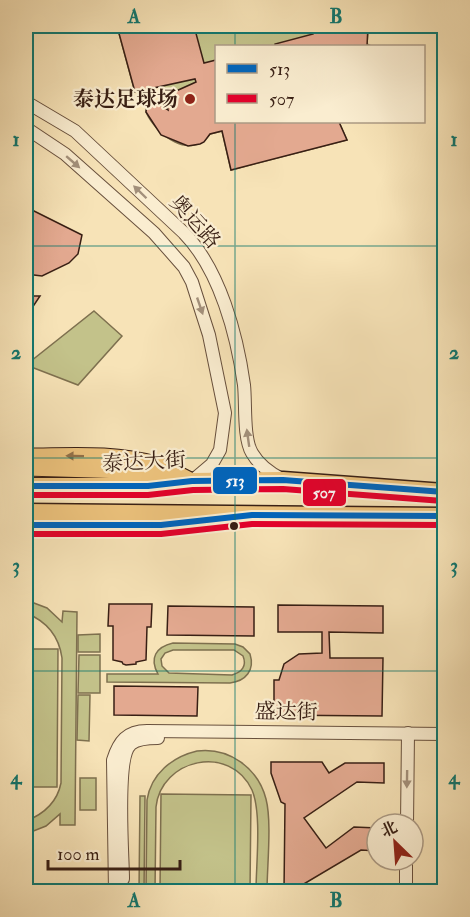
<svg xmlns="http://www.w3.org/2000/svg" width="470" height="917" font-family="'IM FELL Double Pica','Noto Serif SC',serif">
	<rect width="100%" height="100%" fill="#f7e3b7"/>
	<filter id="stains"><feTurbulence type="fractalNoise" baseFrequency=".00333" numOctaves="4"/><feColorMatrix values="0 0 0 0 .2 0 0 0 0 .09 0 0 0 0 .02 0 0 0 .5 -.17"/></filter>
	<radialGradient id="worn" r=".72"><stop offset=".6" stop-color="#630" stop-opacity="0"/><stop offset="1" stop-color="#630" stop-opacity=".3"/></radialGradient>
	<g fill="#c3c28a" stroke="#7e704f" stroke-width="1.5" fill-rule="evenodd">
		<path d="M117,26H380L376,29L368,31L367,44L371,46H216V122H339L347,140L231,170L222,131L210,134C191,161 156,135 146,112L147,104L154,101L160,105L165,98L163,86L135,92Z"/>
		<polygon points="94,311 122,336 78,385 26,365"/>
		<path d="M26,600L47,608L62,622L63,611L77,612L75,825H60V814L46,826L26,834V821C44,814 57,803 61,783L62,658C59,636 46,621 26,613Z"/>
		<polygon points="100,634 100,652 78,652 78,635"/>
		<path d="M173,643L235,644L243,647L250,654C255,670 246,681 230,683L107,682V674H158C149,658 156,647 173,643ZM173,650H234L243,656C247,666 242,672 232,675L169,673L162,666L161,659L165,653Z"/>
		<polygon points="26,649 58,649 57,787 26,787"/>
		<polygon points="79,655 100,655 100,693 78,693"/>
		<polygon points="78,695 90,695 89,741 77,740"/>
		<path d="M197,751C229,747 258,768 266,799C272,822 267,867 267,891H256C256,865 262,813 252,790C230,743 161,759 156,807L155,891H146L147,800C151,774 172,757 197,751Z"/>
		<rect x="80" y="778" width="16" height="32"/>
		<polygon points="161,794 251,795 250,891 160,891"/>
		<polygon points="140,796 145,796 144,892 139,891"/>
	</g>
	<g fill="#e3a990" stroke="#381f14" stroke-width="1.5">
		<polygon points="117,26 194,26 204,63 216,60 216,122 339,122 347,140 231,170 222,131 210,134 204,142 200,144 188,146 161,135 146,112 147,104 154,101 168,110 165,96 196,82 195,79 135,92"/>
		<polygon points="311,26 368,26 367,46 275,46 275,44 313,34"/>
		<polygon points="26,207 82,235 78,254 69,263 42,276 26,274"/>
		<polygon points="26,296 40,296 26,317"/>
		<polygon points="109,604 152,604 151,627 147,627 146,660 136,662 136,664 126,665 123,664 122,662 113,660 113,626 108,626"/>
		<polygon points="278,605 383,606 383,633 329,632 330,658 383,658 382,716 269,715 269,705 274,704 274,680 279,680 284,664 299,654 322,653 322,632 278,632"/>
		<polygon points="168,606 254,607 254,636 167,635"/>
		<polygon points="114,686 198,687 197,716 114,715"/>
		<polygon points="271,762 322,762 329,773 345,763 384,763 384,783 357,782 304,818 326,848 354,827 377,828 377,851 361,850 302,885 307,891 284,891 285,804 281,802 271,773"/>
	</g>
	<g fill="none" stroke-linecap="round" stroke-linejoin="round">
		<g stroke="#68503d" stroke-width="7">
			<polyline id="service" points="26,855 29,869 29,892"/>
		</g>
		<g stroke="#68503d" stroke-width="14">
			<g id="tertiary">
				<path d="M26,102L75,131L184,233C220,270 237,335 244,385C246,403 243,438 252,453C259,465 270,473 282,479"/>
				<polyline points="26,128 65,154 154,233 184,267 192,282 209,335 225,413 220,450 212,464 192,481"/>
				<polyline points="407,824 408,733"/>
				<path d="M123,879C123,855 115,757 131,744C138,738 149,738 158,738"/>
				<path d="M115,892L113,760C119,741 127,731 147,731L444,734"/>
				<polyline points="406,892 406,860"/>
			</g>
		</g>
		<g stroke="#381f14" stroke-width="17">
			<g id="primary">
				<path d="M26,456C68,456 114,452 155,464C168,468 180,475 192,481"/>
				<polyline points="26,468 126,471 175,478"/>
				<polyline points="26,525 161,525 208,520"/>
			</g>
		</g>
		<g stroke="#381f14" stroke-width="19">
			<g id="trunk">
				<polyline points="26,486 148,486 192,481 283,480 444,492"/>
				<polyline points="26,512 444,516"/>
			</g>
		</g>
		<use href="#service" stroke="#faedd0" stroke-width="4.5"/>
		<use href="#tertiary" stroke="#faedd0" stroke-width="12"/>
		<use href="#primary" stroke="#ecc27c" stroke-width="15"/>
		<use href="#trunk" stroke="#ecc27c" stroke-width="16"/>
		<g stroke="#faedd0" stroke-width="10">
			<g id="bus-1">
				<polyline points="26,486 148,486 192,481 283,480 444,492"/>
				<polyline points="26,525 161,525 252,515 444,516"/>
			</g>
		</g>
		<g stroke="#faedd0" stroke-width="10">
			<g id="bus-2">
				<polyline points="26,495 148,495 193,490 283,489 443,501"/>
				<polyline points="26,534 161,534 252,524 444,525"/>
			</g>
		</g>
		<use href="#bus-1" stroke="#0065bd" stroke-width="6"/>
		<use href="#bus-2" stroke="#e4002b" stroke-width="6"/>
	</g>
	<defs><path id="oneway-solid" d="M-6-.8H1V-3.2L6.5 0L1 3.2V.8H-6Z" transform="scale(1.5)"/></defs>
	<g fill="#a3907b">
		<use href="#oneway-solid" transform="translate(73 162) rotate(41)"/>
		<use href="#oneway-solid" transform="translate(140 192) rotate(-136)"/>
		<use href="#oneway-solid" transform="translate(200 306) rotate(71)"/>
		<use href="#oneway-solid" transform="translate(248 438) rotate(-98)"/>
		<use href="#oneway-solid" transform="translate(407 779) rotate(91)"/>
	</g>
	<use fill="#927048" href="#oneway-solid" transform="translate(75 456) rotate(-179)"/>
	<path fill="none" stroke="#0f766e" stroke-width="1.5" stroke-opacity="0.55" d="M235,26V46M235,122V892M26,246H444M26,458H444M26,671H444"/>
	<circle fill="#8f2418" stroke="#faedd0" stroke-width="2" cx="190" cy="99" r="6"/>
	<circle fill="#381f14" stroke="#faedd0" stroke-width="2" cx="234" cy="526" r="5"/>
	<g text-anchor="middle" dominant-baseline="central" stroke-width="4.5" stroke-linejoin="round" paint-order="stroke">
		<g font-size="21" font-weight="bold" fill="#381f14" stroke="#faedd0" text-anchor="end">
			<text x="178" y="99">泰达足球场</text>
		</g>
		<g font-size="21" fill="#381f14" stroke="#faedd0">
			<text transform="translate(195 222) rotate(48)">奥运路</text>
			<text transform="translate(144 462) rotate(-3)">泰达大街</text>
			<text transform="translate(286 712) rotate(1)">盛达街</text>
		</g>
	</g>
	<g stroke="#faedd0" stroke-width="2">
		<rect x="212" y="466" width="46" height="29" rx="6" fill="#0065bd"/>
		<rect x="302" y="478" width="45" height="29" rx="6" fill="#e4002b"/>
	</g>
	<g font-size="16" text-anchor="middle" font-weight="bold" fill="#fff">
		<text x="235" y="486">513</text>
		<text x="324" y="498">507</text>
	</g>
	<rect width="470" height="917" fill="none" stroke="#f7e3b7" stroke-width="66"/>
	<rect x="215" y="45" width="210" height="78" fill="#faedd0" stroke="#ac9b85" stroke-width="1.5"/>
	<rect x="227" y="64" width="30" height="9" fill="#0065bd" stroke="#ac9b85" stroke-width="1.5"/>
	<text x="269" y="75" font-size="18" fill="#381f14">513</text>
	<rect x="227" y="94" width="30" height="9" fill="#e4002b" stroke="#ac9b85" stroke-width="1.5"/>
	<text x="269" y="105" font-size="18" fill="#381f14">507</text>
	<g transform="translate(395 842) rotate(335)"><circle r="28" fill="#faedd0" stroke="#ac9b85" stroke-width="1.5"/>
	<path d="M0-4.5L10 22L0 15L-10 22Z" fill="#8f2418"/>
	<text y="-9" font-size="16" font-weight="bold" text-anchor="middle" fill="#381f14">北</text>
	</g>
	<path d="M48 860v9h132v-9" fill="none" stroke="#381f14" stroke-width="3"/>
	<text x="57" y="860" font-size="18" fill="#381f14" stroke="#faedd0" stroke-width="4.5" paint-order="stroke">100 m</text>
	<rect x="33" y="33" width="404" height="851" fill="none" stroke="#0f766e" stroke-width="2"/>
	<g font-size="20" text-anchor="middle" font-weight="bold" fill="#0f766e">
		<text x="134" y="23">A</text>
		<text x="336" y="23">B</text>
		<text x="16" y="146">1</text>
		<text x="454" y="146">1</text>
		<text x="16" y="359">2</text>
		<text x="454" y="359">2</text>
		<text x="16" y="572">3</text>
		<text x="454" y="572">3</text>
		<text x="16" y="784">4</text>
		<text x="454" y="784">4</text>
		<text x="134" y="907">A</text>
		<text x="336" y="907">B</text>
	</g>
	<rect width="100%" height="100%" filter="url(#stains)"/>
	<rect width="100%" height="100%" fill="url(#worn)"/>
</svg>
